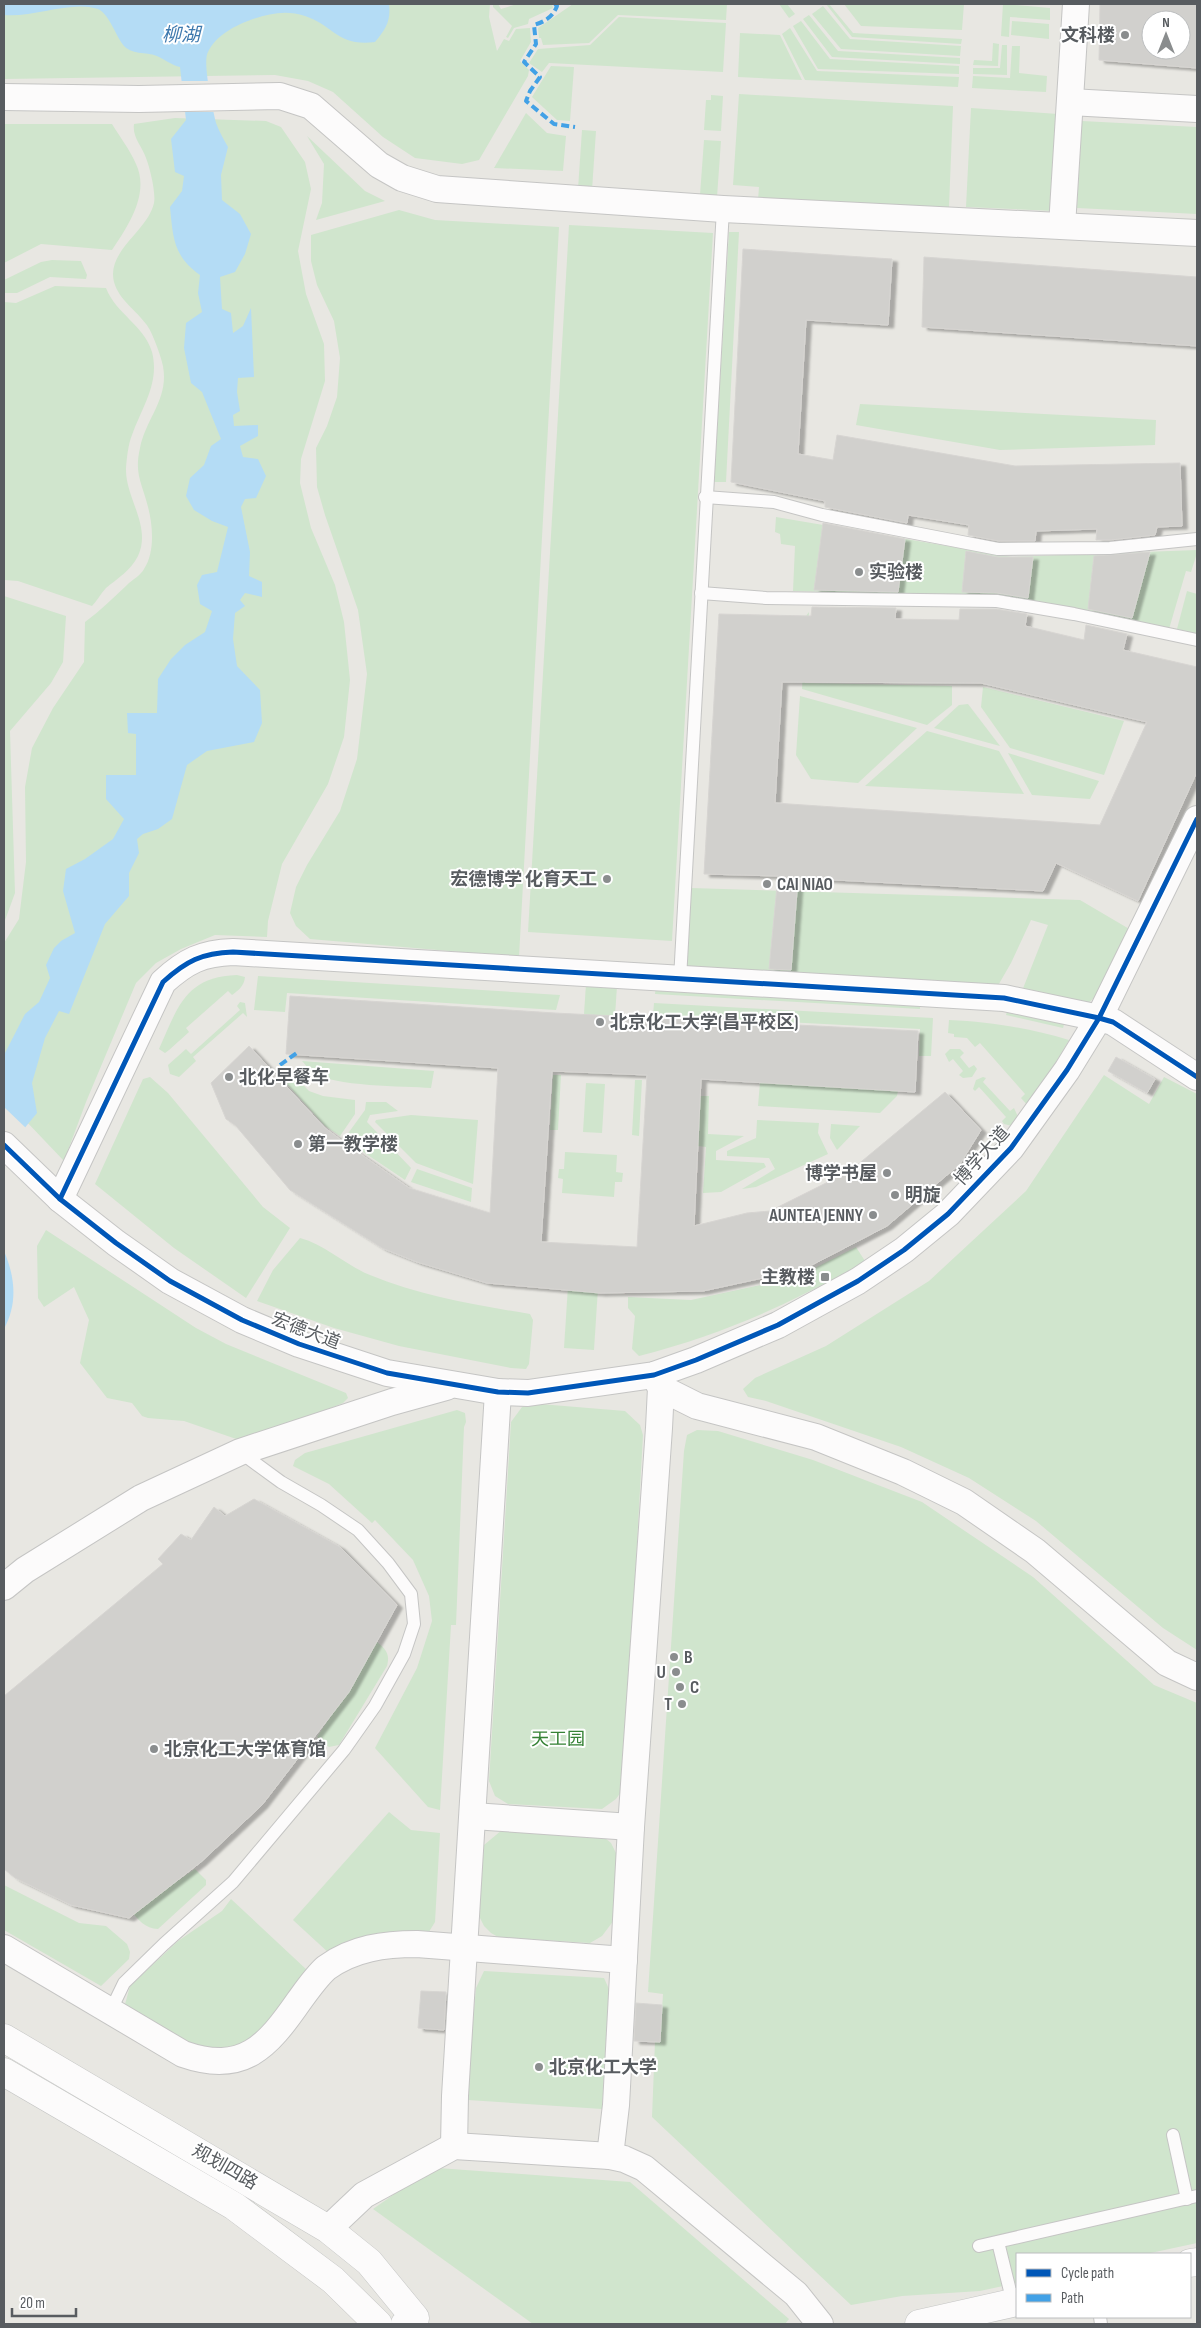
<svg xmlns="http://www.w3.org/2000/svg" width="1201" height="2328" font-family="'Sofia Sans Condensed','Noto Sans SC',sans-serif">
	<defs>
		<filter id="shadow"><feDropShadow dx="5.5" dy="3" stdDeviation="1" flood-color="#0004"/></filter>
	</defs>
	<rect width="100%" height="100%" fill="#e8e7e2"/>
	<g fill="#d0e5cd">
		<polygon points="4,4 490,4 489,17 497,51 504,39 509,41 516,29 530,28 531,42 520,61 529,70 528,76 479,160 462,164 415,158 383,137 333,92 308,81 275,75 4,79"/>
		<polygon points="493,4 498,4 501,9 517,4 552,4 553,8 529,19 528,24 514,28 508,38 506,37 512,26 493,7"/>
		<polygon points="573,4 727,4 726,20 618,15 589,43 543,45 541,38 539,38 538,28"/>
		<polygon points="779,4 787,4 795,14 789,18"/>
		<polygon points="826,4 829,4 853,33 962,39 961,44 852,37"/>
		<polygon points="844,4 964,4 962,30 861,26"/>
		<polygon points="1003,4 1050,8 1050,20 1010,17 1009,37 1001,36"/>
		<polygon points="823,6 850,39 961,46 960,56 841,49 812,14"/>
		<polygon points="809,15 838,51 960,58 960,64 832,57 803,19"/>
		<polygon points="619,17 726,23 723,72 549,63 542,72 529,63 538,49 590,45"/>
		<polygon points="801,21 830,59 959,66 959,74 818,69 793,26"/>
		<polygon points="1012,21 1049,24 1049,39 1011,35"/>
		<polygon points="790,28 817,71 959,77 958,87 805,80 782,34"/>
		<polygon points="740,33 780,35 802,80 738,77"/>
		<polygon points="993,43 999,44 998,66 973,65 974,60 992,61"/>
		<polygon points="1002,45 1007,45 1007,75 973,74 973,68 1000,68"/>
		<polygon points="1012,46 1020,46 1019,73 1047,76 1046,92 972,88 973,76 1010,78"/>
		<polygon points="551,66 574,67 570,121 557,120 532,97"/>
		<polygon points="739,94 953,106 949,207 758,200 759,187 733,185"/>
		<polygon points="711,95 723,96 721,131 704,130 706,100 711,100"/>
		<polygon points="971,108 1058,114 1054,211 966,207"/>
		<polygon points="526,113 547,133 566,136 563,171 494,168"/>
		<path d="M175,118L266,121L281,127L305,162L311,189L298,251L306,294L324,344L325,381L301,459L300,483L311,528L335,585L344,622L350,680L344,737L328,784L282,864L268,921L267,937L215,935L181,949L156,963L136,983L86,1102L64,1161L4,1098V943L19,919L26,862L25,787L32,748L53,708L84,662L85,622C100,611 113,598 127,585C132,580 141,575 144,569C155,552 153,526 148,507C142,483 134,474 140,448C146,418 169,399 163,366C161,356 152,331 146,324C136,310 119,300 114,282C106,251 148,231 154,203C156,193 150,168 146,158C142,146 132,137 134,124Z"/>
		<polygon points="1082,121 1197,127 1197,214 1077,208"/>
		<path d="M4,124H112C120,137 130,150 136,164C150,194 128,226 112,250L41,244L4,263Z"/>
		<polygon points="582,130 596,131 592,190 578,189"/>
		<polygon points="307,136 365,191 385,201 316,220 322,203 324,164"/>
		<polygon points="704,140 721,141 717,197 700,195"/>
		<polygon points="399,210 435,220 559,227 519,957 310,939 296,926 290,913 296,887 307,865 340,811 357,759 367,674 358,610 325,515 317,487 316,448 327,426 337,397 340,358 334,321 317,285 311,261 311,235"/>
		<polygon points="569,225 713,233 672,941 528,932"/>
		<polygon points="729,232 739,232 726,482 714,482"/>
		<polygon points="52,260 81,261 87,275 86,279 50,277 17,293 4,293 4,280 41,262"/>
		<path d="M55,286L106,288C116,314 144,325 152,352C160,383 142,407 132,435C128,445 127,457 126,468C125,498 152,526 138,556C131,570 117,579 106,588C101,593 97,601 92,606L18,581L4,580V302L16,303Z"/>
		<polygon points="860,404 1156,420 1155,445 1000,450 856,425"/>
		<polygon points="776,517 1012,557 1197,550 1197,553 1191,572 1186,571 1169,629 1005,597 793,591 795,546 781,544 780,534 775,532"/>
		<polygon points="1187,591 1197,594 1197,634 1177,629"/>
		<polygon points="4,596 66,616 63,662 51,683 10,731 15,893 4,923"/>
		<polygon points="809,612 805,683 952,686 952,705 927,725 802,689 806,616"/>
		<polygon points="983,687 1124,721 1104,775 1010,748 981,707"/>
		<polygon points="800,696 917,728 858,783 811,779 796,755"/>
		<polygon points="968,704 1000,746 934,728 959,705"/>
		<polygon points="927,731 999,751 1024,794 865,786"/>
		<polygon points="1008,753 1099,781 1090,799 1032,795"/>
		<polygon points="691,888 1080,900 1131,930 1095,997 1087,1004 1020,996 1048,925 1031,920 1011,963 996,989 685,973"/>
		<path d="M237,975L245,977C244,986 239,990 232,995L228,991L186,1028L189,1032L169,1050L165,1053L159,1049C178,1007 185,977 237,975Z"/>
		<polygon points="258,976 560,995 556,1010 287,993 285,1012 254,1010"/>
		<polygon points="586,984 617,986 612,1061 581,1059"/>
		<polygon points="656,986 920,1003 920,1009 655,994"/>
		<polygon points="240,1002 245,1003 247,1017 243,1013 193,1057 196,1061 179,1077 170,1074 168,1065 186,1049 191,1054 240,1010 237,1006"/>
		<polygon points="654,1003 933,1018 931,1056 919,1056 920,1029 653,1015"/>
		<polygon points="1008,1008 1065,1021 1063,1028 1006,1015"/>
		<path d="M949,1020C992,1022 1028,1028 1069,1040L1034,1099L1028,1106L1021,1098L1025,1094L980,1043L975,1047L967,1038L954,1037V1034L948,1033Z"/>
		<polygon points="950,1049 960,1049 964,1053 960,1057 969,1068 974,1065 977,1069 972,1077 963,1078 959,1075 963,1071 953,1059 949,1062 945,1054"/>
		<path d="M302,1061L434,1071L431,1088C404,1086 333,1087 312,1072C309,1070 305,1064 302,1061Z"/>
		<polygon points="283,1064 309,1091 323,1096 355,1100 355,1114 340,1136 325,1126 275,1071"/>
		<polygon points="553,1075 561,1075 558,1130 550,1130"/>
		<polygon points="1104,1075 1149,1104 1164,1077 1197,1094 1197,1650 1163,1628 1036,1521 969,1478 901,1447 766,1401 748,1397 743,1389 755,1378 826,1346 929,1281 1026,1191"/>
		<polygon points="150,1077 168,1093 263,1207 290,1228 246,1298 174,1248 95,1184 143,1079"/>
		<polygon points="983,1077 986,1078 983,1082 1010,1111 1014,1108 1019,1119 1012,1126 1004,1124 1002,1121 1006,1117 979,1087 975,1091 973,1089 976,1080"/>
		<polygon points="635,1080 642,1080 639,1136 632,1135"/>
		<polygon points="760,1082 898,1091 897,1096 880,1113 758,1106"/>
		<polygon points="586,1083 605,1084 602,1133 583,1132"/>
		<polygon points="700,1096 709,1096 708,1134 744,1136 716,1151 716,1160 764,1163 766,1167 721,1192 703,1193 706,1147 698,1146"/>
		<polygon points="366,1102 386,1102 398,1111 370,1115 367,1122 411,1168 405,1180 344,1139 365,1110"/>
		<polygon points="411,1115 478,1120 473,1184 416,1163 375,1122 376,1120"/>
		<polygon points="757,1120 819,1123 818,1133 828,1154 756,1187 742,1189 775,1169 769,1158 727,1156 727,1151 756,1138"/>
		<polygon points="831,1124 860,1126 837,1150 830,1138"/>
		<polygon points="565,1152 617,1155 616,1172 623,1173 622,1182 615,1182 614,1197 562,1193 563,1179 558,1178 559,1169 564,1169"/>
		<polygon points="417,1169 472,1188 471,1202 411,1182"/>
		<polygon points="46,1230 196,1328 226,1344 346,1393 348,1398 343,1403 245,1442 184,1421 148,1418 142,1416 132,1403 107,1398 80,1363 89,1320 74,1287 44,1307 38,1298 37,1246"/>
		<path d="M300,1238C326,1245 345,1265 370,1275C421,1296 476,1305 530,1314L533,1320L529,1364L526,1369L511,1368L399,1346L334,1328L257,1301L273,1270Z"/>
		<path d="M856,1247L865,1261C846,1274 825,1284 804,1294C751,1321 697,1341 639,1356L632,1349L635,1316L628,1308V1297L691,1300L797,1277Z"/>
		<polygon points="568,1286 598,1288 594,1350 564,1348"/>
		<polygon points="540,1404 625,1411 640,1425 643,1435 624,1780 621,1792 616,1799 602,1809 508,1804 495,1796 489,1781 511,1422 522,1407"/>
		<polygon points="457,1410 465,1413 466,1422 464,1427 456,1625 451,1625 440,1810 428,1807 375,1748 417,1668 432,1621 429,1596 413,1560 375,1520 372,1523 329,1484 293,1466 295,1460 305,1453"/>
		<polygon points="697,1430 718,1431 813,1460 922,1502 1033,1577 1154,1685 1197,1703 1197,2243 1146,2254 1017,2254 1017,2283 980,2291 902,2296 851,2305 652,2117 655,2042 660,2042 663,1994 648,1992 684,1451 687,1435"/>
		<path d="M374,1640C384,1647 391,1653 387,1666L339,1745L329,1747L317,1737L347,1691Z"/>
		<polygon points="389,1812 411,1830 440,1833 435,1922 427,1935 330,1954 293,1920"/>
		<polygon points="502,1830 605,1838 611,1843 617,1855 614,1920 602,1936 590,1943 498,1937 491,1933 484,1926 478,1914 484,1845"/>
		<path d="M195,1869L206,1880V1885L158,1929C145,1929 138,1919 130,1910L139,1907Z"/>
		<polygon points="4,1885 79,1923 106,1926 127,1944 130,1952 129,1959 101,1986 4,1930"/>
		<polygon points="231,1899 307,1970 257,2036 228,2050 201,2049 124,2008 130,1986 178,1941 222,1911"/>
		<polygon points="484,1971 604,1978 609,1989 602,2109 468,2100 467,2087 476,1988"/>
		<polygon points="438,2168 630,2182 789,2319 785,2324 533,2324 373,2209 423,2174"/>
	</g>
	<g fill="#b4dcf5">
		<path d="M4,4H389C391,21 386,29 375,42C338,47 333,25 305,16C287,10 271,13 253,19C236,25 216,35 208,52C202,62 213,110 216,123C219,131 224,140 228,147L221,175L222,200L240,214L251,234L245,254L235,272L220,277L222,309L231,313L233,333L243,326L251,308L254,377L238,378L237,392L240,411L233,415L234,426L258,425V436L240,446L243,457L258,459L266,476L256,498L245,499L241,507L250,552L249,576L262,582V597L245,593L240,600L245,606L235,613L233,639L237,666L260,690L262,723L254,742L207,751L187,765L172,819L158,829L143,834L137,839L139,853L129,873V896L105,924L69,1014L59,1011L45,1038L32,1083L37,1113L4,1153V1055L25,1014L39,1002L50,978L46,965L54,948L61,941L75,933L63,891L66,869L85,859L113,839L124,819L106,799V775H136V734L128,733L127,713H157L158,679L171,659L185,645L205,632L212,611L200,604L197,585L202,575L217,572L228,527L212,521L194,510L186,496L190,478L204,465L211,446L221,439L202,392L191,383L184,348L186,323L202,312L198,293L200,275C173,256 173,237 170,207L182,191L184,176L175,172L171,139L186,120L180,67C172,65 167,61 159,57C148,51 134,56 124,46C115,35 110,15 98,9C71,0 33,18 4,15Z"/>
		<path d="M4,1251C15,1277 18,1303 4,1329Z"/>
	</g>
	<g fill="#e8e7e2">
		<polygon points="179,81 211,81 217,112 182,112"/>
		<polygon points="4,1107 27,1129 4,1156"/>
	</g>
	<g fill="#d1d0cd" stroke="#d7d5d2" fill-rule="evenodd" filter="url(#shadow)">
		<path d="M1100,4H1197V68L1099,60ZM1151,20H1181V50H1151Z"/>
		<polygon points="743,249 892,259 888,325 806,320 798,454 833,460 837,435 1015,466 1180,463 1182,526 1157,527 1155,535 1110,540 1096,540 1097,529 1036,531 1035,541 999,541 968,535 969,525 908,515 907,523 825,507 825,501 731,482"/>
		<polygon points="924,257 1197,277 1197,346 922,327"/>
		<polygon points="823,523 905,539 898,592 814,590"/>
		<polygon points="966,551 998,557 1033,557 1028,598 997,593 962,592"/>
		<polygon points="1150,552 1132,618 1088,609 1094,556"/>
		<path d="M812,607L896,608L895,619L959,620L960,609H996L1027,614L1025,626L1084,640L1086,625L1127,634L1123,650L1197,667V772L1138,901L1056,863L1043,891L798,878L791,970L769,969L778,876L704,874L719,614L811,616ZM782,682L981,683L1147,722L1100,825L775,803Z"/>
		<path d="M290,996L555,1013L918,1031L915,1092L701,1079L694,1226L747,1213L770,1211L850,1171L945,1092L981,1130L960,1164L887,1226L804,1269L703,1291L600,1293L487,1283L417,1262L382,1248L290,1190L236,1126L226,1119L211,1083L249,1046L325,1128L349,1146L409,1188L490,1213L498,1068L286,1054ZM552,1071L647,1075L637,1247L541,1242Z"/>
		<polygon points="1116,1057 1155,1079 1147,1093 1108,1071"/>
		<polygon points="254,1499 340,1547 397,1605 349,1692 262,1805 201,1862 129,1918 71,1905 15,1878 4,1869 4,1696 163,1564 158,1559 181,1534 191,1540 214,1507 225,1516"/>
		<polygon points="421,1991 446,1992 444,2030 418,2028"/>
		<polygon points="636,2003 662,2005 660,2042 634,2041"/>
	</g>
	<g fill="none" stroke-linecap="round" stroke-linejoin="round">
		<g stroke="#c5c5c4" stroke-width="14">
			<g id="service">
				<polyline points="705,497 774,502 822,515 998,549 1110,548 1197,539"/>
				<polyline points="701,593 766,598 997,601 1074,614 1197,640"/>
				<polyline points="680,979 723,209"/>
				<polyline points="110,2012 124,1983 164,1944 233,1882 344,1750 375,1706 404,1654 414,1624 411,1594 388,1563 358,1530 321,1505 281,1482 240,1452"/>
				<polyline points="1173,2135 1187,2199"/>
				<polyline points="998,2242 1013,2303"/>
				<polyline points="979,2246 1197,2196"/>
				<polyline points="1100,2317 1101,2324"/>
			</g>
		</g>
		<g stroke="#c5c5c4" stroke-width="28">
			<g id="minor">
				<polyline points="4,97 139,99 280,96 311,106 379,165 402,178 437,189 723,209 1197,233"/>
				<polyline points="1070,102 1197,109"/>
				<polyline points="1062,226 1076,4"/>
				<polyline points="4,1145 60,1199 116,1243 170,1281 242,1320 299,1344 387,1373 498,1392 528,1393 654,1375 696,1360 778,1325 827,1298 858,1281 904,1250 948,1214 1011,1148 1067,1070 1099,1018 1197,819"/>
				<path d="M60,1199L163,982C186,961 202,953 233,952L1004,998L1099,1018L1113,1022L1197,1077"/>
				<polyline points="661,1388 697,1406 816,1437 903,1472 964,1502 1035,1551 1167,1663 1197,1677"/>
				<polyline points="4,1587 25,1570 141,1498 240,1452 392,1402 446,1387"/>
				<polyline points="473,1816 631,1827"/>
				<path d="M4,1948L183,2054C243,2075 267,2047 299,2001C307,1990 316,1977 326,1968C353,1948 385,1944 417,1944L624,1960"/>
				<polyline points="454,2146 455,2096 498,1392"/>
				<polyline points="610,2156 616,2105 631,1827 659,1428 661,1388 654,1375"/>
				<polyline points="328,2229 364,2195 454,2146 610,2156 624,2159 644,2168 796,2294 820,2324"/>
			</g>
		</g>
		<g stroke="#c5c6c5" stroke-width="29">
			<g id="secondary">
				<polyline points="4,2038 328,2229 369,2262 415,2318 405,2324"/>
				<polyline points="4,2072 234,2206 333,2280 378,2324"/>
				<polyline points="1190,2263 1197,2262"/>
				<polyline points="919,2324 1017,2302"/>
			</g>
		</g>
		<use href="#service" stroke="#fcfbfb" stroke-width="12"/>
		<use href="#minor" stroke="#fcfbfb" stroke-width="26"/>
		<use href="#secondary" stroke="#fcfbfb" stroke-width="28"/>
		<g stroke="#42a1e6" stroke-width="4" stroke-dasharray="8 4" stroke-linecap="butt">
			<path d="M555,4L557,6C553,17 544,22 534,25L536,44L524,62L540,77L530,91L526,101L554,124L575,127"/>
			<polyline points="280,1065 298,1052"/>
		</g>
		<g stroke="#fff" stroke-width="8">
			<g id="cycleway">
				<polyline points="4,1145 60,1199 116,1243 170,1281 242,1320 299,1344 387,1373 498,1392 528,1393 654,1375 696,1360 778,1325 827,1298 858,1281 904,1250 948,1214 1011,1148 1067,1070 1099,1018 1197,819"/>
				<path d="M60,1199L163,982C186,961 202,953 233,952L1004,998L1099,1018L1113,1022L1197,1077"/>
			</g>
		</g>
		<use href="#cycleway" stroke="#0057b8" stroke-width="5"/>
	</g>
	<g fill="#8a8d8e" stroke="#fff" stroke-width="2">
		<circle cx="1125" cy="35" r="5"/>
		<circle cx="859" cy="572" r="5"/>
		<circle cx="607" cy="879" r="5"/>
		<circle cx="767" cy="884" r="5"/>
		<circle cx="600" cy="1022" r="5"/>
		<circle cx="229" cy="1077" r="5"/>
		<circle cx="298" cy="1144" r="5"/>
		<circle cx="887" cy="1173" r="5"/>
		<circle cx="895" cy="1195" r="5"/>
		<circle cx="873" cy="1215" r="5"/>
		<rect x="820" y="1272" width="10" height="10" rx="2.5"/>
		<circle cx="674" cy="1657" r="5"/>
		<circle cx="676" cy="1672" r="5"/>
		<circle cx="680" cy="1687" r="5"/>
		<circle cx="682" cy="1704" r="5"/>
		<circle cx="154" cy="1749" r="5"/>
		<circle cx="539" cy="2067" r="5"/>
	</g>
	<g text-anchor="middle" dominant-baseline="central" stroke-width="4" stroke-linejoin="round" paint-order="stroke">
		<g font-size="18" font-weight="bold" fill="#585c60" stroke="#fff" text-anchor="start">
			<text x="1115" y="35" text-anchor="end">文科楼</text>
			<text x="869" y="572">实验楼</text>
			<text x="597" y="879" text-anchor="end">宏德博学 化育天工</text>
			<text x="777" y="884">CAI NIAO</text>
			<text x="610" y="1022">北京化工大学(昌平校区)</text>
			<text x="239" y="1077">北化早餐车</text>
			<text x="308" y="1144">第一教学楼</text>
			<text x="877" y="1173" text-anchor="end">博学书屋</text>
			<text x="905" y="1195">明旋</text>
			<text x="863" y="1215" text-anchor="end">AUNTEA JENNY</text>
			<text x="815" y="1277" text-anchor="end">主教楼</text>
			<text x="684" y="1657">B</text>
			<text x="666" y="1672" text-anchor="end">U</text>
			<text x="690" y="1687">C</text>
			<text x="672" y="1704" text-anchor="end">T</text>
			<text x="164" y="1749">北京化工大学体育馆</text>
			<text x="549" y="2067">北京化工大学</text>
		</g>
		<g font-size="18" fill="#585c60" stroke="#fff">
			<text transform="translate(982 1156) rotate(-48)">博学大道</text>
			<text transform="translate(306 1331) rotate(21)">宏德大道</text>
			<text transform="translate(225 2167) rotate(30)">规划四路</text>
		</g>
		<g font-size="18" fill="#368236" stroke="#fff">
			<text x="558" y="1739">天工园</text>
		</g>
		<g font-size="19" font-style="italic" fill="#3d78ad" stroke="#fff">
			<text x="181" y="35">柳湖</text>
		</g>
	</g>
	<rect width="1201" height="2328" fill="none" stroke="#585c60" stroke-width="10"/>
	<rect x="1016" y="2253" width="175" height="65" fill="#ffffff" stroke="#bcbebf"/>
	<rect x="1026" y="2269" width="25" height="8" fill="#0057b8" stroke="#bcbebf"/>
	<text x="1061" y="2278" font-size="15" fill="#585c60">Cycle path</text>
	<rect x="1026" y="2294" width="25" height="8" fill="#42a1e6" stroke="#bcbebf"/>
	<text x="1061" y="2303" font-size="15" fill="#585c60">Path</text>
	<g transform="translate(1166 35)"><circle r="24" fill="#ffffff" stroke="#bcbebf"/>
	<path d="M0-4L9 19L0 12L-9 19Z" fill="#8a8d8e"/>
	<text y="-8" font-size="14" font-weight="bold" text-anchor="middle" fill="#585c60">N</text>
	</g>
	<path d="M12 2308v8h64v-8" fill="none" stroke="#585c60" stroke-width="2.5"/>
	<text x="20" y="2308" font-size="15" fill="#585c60" stroke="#ffffff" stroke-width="4" paint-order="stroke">20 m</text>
</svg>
